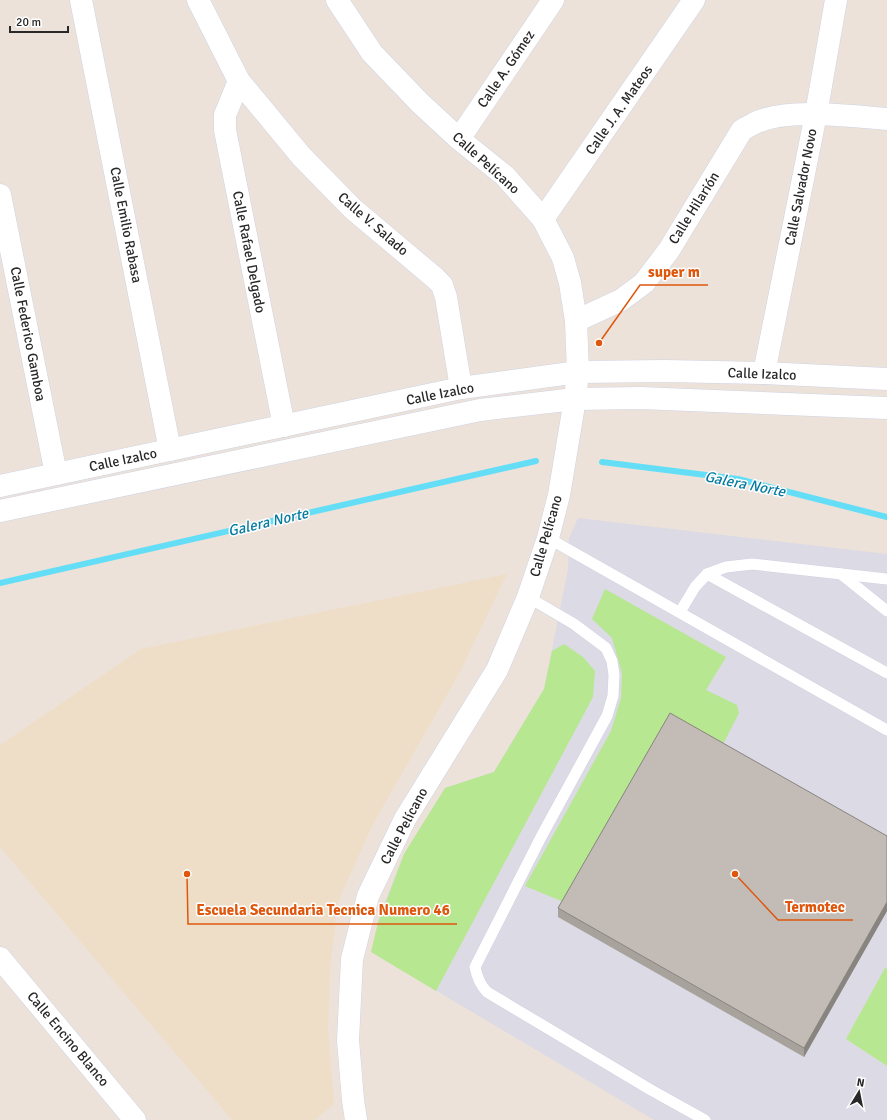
<svg xmlns="http://www.w3.org/2000/svg" width="887" height="1120" font-family="Signika,sans-serif">
	<rect width="100%" height="100%" fill="#ece2d9"/>
	<polygon fill="#dcdae4" points="578,518 887,554 887,969 885,969 846,1039 887,1066 887,1120 654,1120 371,952 379,917 404,854 445,788 494,772 544,689 568,569 569,538"/>
	<polygon fill="#efdec7" points="507,574 459,674 372,826 338,902 330,970 328,1029 334,1104 315,1120 232,1120 0,847 0,745 141,649"/>
	<g fill="#b7e791">
		<polygon points="605,589 726,657 706,690 737,705 739,713 720,750 566,903 525,886 611,731 621,698 622,673 612,638 592,619"/>
		<polygon points="564,644 583,657 595,671 593,697 436,991 371,952 378,923 404,854 445,788 494,772 544,689 552,651"/>
		<polygon points="885,968 887,969 887,1066 846,1039"/>
	</g>
	<g fill="none" stroke-linecap="round" stroke-linejoin="round">
		<g stroke="#64def6" stroke-width="6">
			<polyline points="602,462 738,479 887,517"/>
			<polyline points="0,583 536,461"/>
		</g>
		<g stroke="#ced4e3" stroke-width="12">
			<g id="lane">
				<polyline points="548,538 887,730"/>
				<polyline points="707,574 887,673"/>
				<polyline points="841,574 887,611"/>
				<path d="M528,597L574,624L606,648L612,661L614,675L613,696L607,716L541,837L475,967C477,977 480,985 487,992L651,1090L705,1120"/>
				<polyline points="680,612 695,587 707,574 726,567 752,564 887,579"/>
			</g>
		</g>
		<g stroke="#ced4e3" stroke-width="23">
			<g id="street">
				<polyline points="81,0 170,450"/>
				<polyline points="198,0 239,81 302,157 353,209 435,278 442,285 446,297 461,388"/>
				<polyline points="239,81 225,115 225,130 284,426"/>
				<polyline points="459,139 553,0"/>
				<polyline points="0,195 56,474"/>
				<polyline points="543,219 694,0"/>
				<path d="M576,321L621,300L644,283L669,250L742,130C746,128 749,126 753,124C785,107 850,116 887,119"/>
				<polyline points="764,373 816,114 836,0"/>
				<polyline points="0,958 135,1120"/>
			</g>
		</g>
		<g stroke="#ced4e3" stroke-width="23">
			<g id="secondary">
				<polyline points="337,0 372,53 420,103 459,139 505,176 543,219 563,258 570,283 576,321 578,372 575,399 559,495 548,538 528,597 497,670 405,819 368,896 352,959 348,1040 353,1100 356,1120"/>
				<polyline points="0,486 461,388 578,372 665,371 764,373 887,379"/>
				<polyline points="0,511 480,410 575,399 640,398 887,408"/>
			</g>
		</g>
		<use href="#lane" stroke="#fff" stroke-width="11"/>
		<use href="#street" stroke="#fff" stroke-width="22"/>
		<use href="#secondary" stroke="#fff" stroke-width="22"/>
	</g>
	<polygon fill="#a8a29d" points="887,836 887,911 804,1057 558,917 558,908"/>
	<polygon fill="#88847f" points="887,902 887,911 804,1057 804,1048"/>
	<polygon fill="#c3bcb6" stroke="#88847f" points="670,713 887,836 887,902 804,1048 558,908"/>
	<g text-anchor="middle" dominant-baseline="central" stroke-width="3" stroke-linejoin="round" paint-order="stroke">
		<g font-size="14" fill="#282828" stroke="#fff">
			<text transform="translate(506 69) rotate(-56)">Calle A. Gómez</text>
			<text transform="translate(619 110) rotate(-55)">Calle J. A. Mateos</text>
			<text transform="translate(486 163) rotate(42)">Calle Pelícano</text>
			<text transform="translate(801 187) rotate(-79)">Calle Salvador Novo</text>
			<text transform="translate(694 208) rotate(-58)">Calle Hilarión</text>
			<text transform="translate(373 224) rotate(41)">Calle V. Salado</text>
			<text transform="translate(126 225) rotate(79)">Calle Emilio Rabasa</text>
			<text transform="translate(249 252) rotate(79)">Calle Rafael Delgado</text>
			<text transform="translate(28 334) rotate(79)">Calle Federico Gamboa</text>
			<text transform="translate(762 374) rotate(2)">Calle Izalco</text>
			<text transform="translate(440 394) rotate(-11)">Calle Izalco</text>
			<text transform="translate(123 460) rotate(-12)">Calle Izalco</text>
			<text transform="translate(546 536) rotate(-74)">Calle Pelícano</text>
			<text transform="translate(404 826) rotate(-62)">Calle Pelícano</text>
			<text transform="translate(68 1039) rotate(50)">Calle Encino Blanco</text>
		</g>
		<g font-size="15" font-style="italic" fill="#057ba0" stroke="#fff">
			<text transform="translate(745 484) rotate(11)">Galera Norte</text>
			<text transform="translate(268 522) rotate(-13)">Galera Norte</text>
		</g>
	</g>
	<path fill="none" stroke="#de570d" stroke-width="1.5" d="M599 343L640 285H708M735 874L778 920H853M187 874L188 924H457"/>
	<g fill="#de570d" stroke="#fff" stroke-width="1.5">
		<circle cx="599" cy="343" r="4"/>
		<circle cx="735" cy="874" r="4"/>
		<circle cx="187" cy="874" r="4"/>
	</g>
	<g font-size="15" text-anchor="middle" font-weight="bold" fill="#de570d" stroke="#fff" stroke-width="3" stroke-linejoin="round" paint-order="stroke">
		<text x="674" y="277">super m</text>
		<text x="815" y="912">Termotec</text>
		<text x="323" y="915">Escuela Secundaria Tecnica Numero 46</text>
	</g>
	<g transform="translate(859 1092) rotate(10)" stroke="#ffffff" stroke-width="3" paint-order="stroke">
	<path d="M0-3L7 15L0 10L-7 15Z" fill="#282828"/>
	<text y="-6" font-size="11" font-weight="bold" text-anchor="middle" fill="#282828">N</text>
	</g>
	<path d="M10 26v6h58v-6" fill="none" stroke="#282828" stroke-width="2"/>
	<text x="16" y="26" font-size="12" fill="#282828" stroke="#ffffff" stroke-width="3" paint-order="stroke">20 m</text>
</svg>
